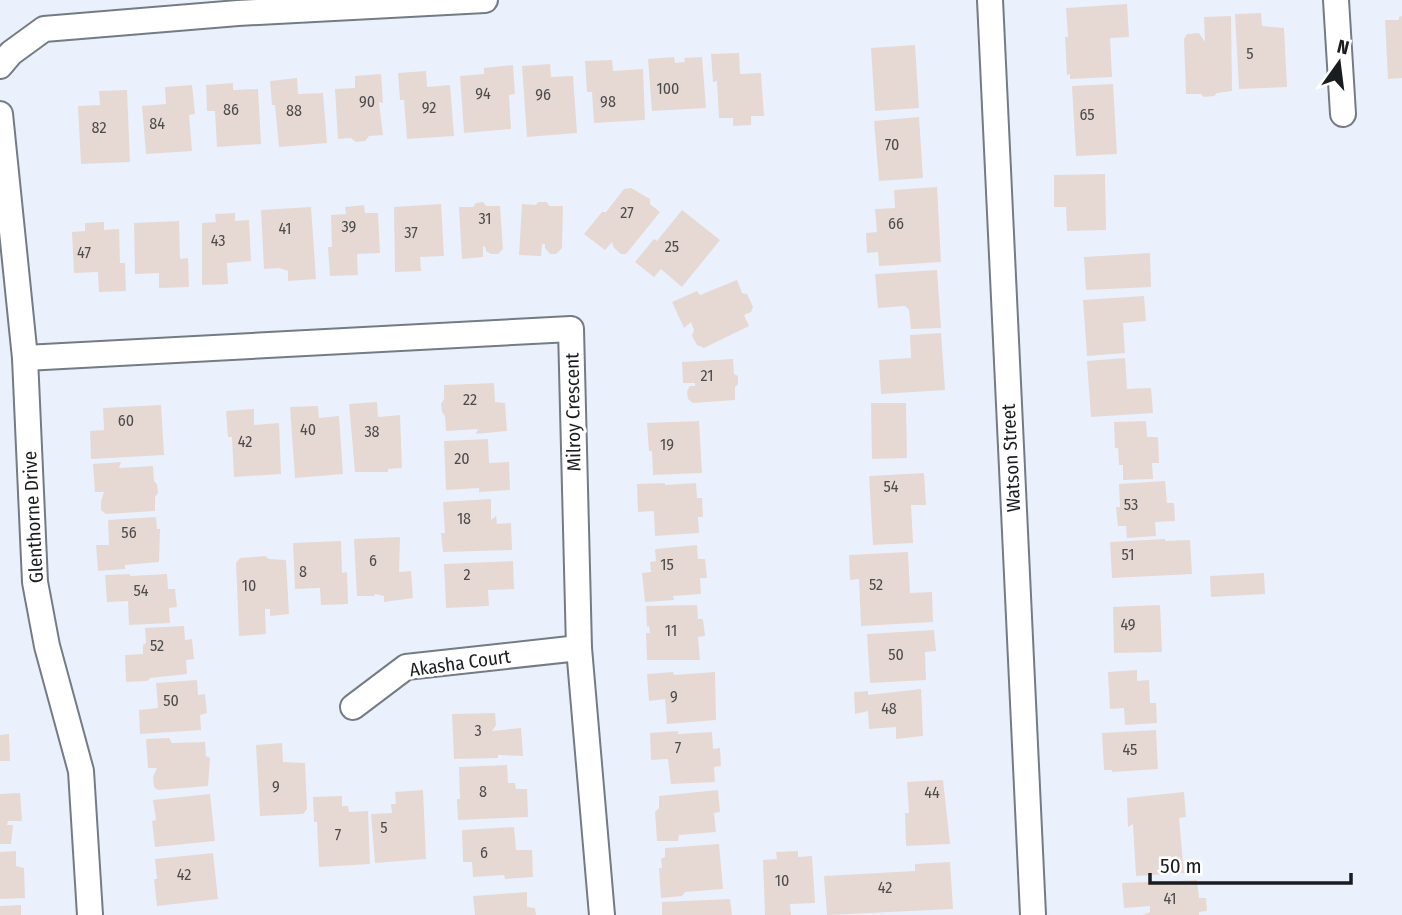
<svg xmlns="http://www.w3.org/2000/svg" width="1402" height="915" font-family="'Fira Sans Condensed',sans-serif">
	<rect width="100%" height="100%" fill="#eaf1fc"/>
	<g fill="#e6d9d3">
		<polygon points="1127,4 1129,37 1110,38 1112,77 1070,79 1070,74 1067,75 1065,37 1068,37 1066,8"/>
		<polygon points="1261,13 1262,26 1284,28 1287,87 1239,89 1235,14"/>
		<polygon points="1231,16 1232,91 1217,93 1214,96 1204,97 1201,94 1186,94 1184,39 1187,34 1199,33 1205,42 1204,17"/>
		<polygon points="1402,16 1402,78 1388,79 1385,20 1399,20 1399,17"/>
		<polygon points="915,45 919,108 875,111 871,48"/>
		<polygon points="739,53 740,74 761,73 764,116 751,116 751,125 733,126 733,118 719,118 717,81 713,82 711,54"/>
		<polygon points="674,57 675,63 685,62 684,58 702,57 706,108 652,111 648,59"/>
		<polygon points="612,60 613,71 643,69 645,120 594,123 592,92 587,92 585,61"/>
		<polygon points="550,64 551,77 573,76 577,133 527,137 522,66"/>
		<polygon points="513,65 515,94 509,95 511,129 464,133 460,76 484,74 484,68"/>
		<polygon points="426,71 427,87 450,85 454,136 407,139 404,100 400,100 398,73"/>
		<polygon points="381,74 383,103 379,102 383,135 369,136 365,141 356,142 351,138 338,139 335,89 355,88 355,76"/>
		<polygon points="297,78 298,94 323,93 327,143 279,147 275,105 272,105 270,81"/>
		<polygon points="233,83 233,90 258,89 261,144 217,147 215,111 207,111 206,85"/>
		<polygon points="1113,84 1117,154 1076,156 1072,86"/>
		<polygon points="192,85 195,114 189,115 192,151 146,154 142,106 166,104 165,87"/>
		<polygon points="127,90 130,162 81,164 78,106 100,105 99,91"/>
		<polygon points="919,117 923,178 879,181 874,121"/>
		<polygon points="1105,174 1106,230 1067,231 1066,207 1054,207 1054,175"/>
		<polygon points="937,187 941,262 879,266 878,252 867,253 866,233 877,232 875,209 895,208 894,190"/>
		<polygon points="631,188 650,199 650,204 660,212 626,254 621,254 614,248 612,242 605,250 584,234 602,212 606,212 624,189"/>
		<polygon points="483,202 486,206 500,206 503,249 498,254 491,254 486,251 485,246 483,247 483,257 462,259 459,207 473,207 476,203"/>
		<polygon points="538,202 547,202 549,206 563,206 562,248 556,254 550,254 545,248 545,244 542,244 541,256 519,255 522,204 536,205"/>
		<polygon points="441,204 444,256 420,257 421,271 395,272 394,207"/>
		<polygon points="364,205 365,213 378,213 380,253 357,254 358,275 330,276 328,247 332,247 331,215 346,214 345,207"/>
		<polygon points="311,207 316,279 288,281 288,271 279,268 264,269 261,210"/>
		<polygon points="682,210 720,240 682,287 661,269 654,277 635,262 654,239 657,241"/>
		<polygon points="235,213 235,221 249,220 251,261 227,263 228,284 202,285 202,223 216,222 215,214"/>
		<polygon points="179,221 180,259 188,258 189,287 159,288 159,273 135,274 134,223"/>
		<polygon points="104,222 104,230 119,229 120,263 125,263 126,291 99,292 98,272 74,273 72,232 85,231 85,223"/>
		<polygon points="1150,253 1151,287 1086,290 1084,257"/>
		<polygon points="937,270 941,328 911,329 909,310 905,306 878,308 875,274"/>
		<polygon points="737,280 742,293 747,294 753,307 751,312 744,315 749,326 704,348 697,345 692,336 694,330 691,322 684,328 672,302 697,291 700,295"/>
		<polygon points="1144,296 1146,321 1123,323 1125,353 1087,356 1083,300"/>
		<polygon points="941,333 945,390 881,394 879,360 911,358 910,335"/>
		<polygon points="1125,358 1127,389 1151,388 1153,413 1091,417 1087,361"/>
		<polygon points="733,359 734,374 738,376 738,384 735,387 735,400 693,403 688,399 687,391 690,386 695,386 695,383 683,383 682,362"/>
		<polygon points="494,383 495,402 505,403 507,431 476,434 478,429 446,431 445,416 442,412 441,404 444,399 444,385"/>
		<polygon points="377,402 378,417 400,415 402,468 388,469 388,472 355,472 349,404"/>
		<polygon points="871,403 906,403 907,458 872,459"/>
		<polygon points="161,405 164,455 91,459 90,431 104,430 103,408"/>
		<polygon points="318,406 319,418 339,416 343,474 295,478 290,407"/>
		<polygon points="254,409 254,425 279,423 281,474 234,477 232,437 228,437 226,411"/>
		<polygon points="699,421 702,473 653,475 652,451 649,451 647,423"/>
		<polygon points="1146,421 1147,437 1158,437 1159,463 1152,463 1153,479 1123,480 1123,465 1119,465 1118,448 1115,448 1114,422"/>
		<polygon points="488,439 489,463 509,462 510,490 479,492 479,488 446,490 444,441"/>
		<polygon points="121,462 119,468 153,466 154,481 157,484 158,493 155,497 155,511 106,514 101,510 101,501 104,492 95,492 93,464"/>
		<polygon points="924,473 926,505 911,505 913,543 873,545 869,476"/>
		<polygon points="1165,481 1167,503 1174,503 1175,521 1155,522 1156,536 1127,538 1126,526 1118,526 1116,507 1120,507 1119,484"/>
		<polygon points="665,483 665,485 696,483 697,498 702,498 703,517 698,517 699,533 655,536 654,511 638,512 637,484"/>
		<polygon points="491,499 491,520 496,516 497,524 511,523 512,550 443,552 441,533 445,533 443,502"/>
		<polygon points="156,517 157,529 160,529 159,562 125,565 125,569 98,571 96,545 109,545 108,520"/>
		<polygon points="400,537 399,572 411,571 413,598 384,602 384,596 375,594 374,596 357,596 354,539"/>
		<polygon points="1165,539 1165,541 1190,540 1192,574 1112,578 1110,542"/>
		<polygon points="341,541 342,573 347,572 348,604 321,605 320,588 295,589 293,543"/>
		<polygon points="697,545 698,559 705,559 707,578 700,578 701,594 673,596 674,600 645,602 642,573 651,572 650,562 656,561 655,549"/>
		<polygon points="908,552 910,593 932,592 933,622 861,626 859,579 850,580 849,555"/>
		<polygon points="265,556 269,559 286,560 289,614 270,616 270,609 265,609 266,634 239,636 236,563 240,558"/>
		<polygon points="513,561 514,589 488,590 489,606 446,608 444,564"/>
		<polygon points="1264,573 1265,594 1211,597 1210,576"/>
		<polygon points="130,574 130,576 167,574 168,589 175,589 177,607 169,608 170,623 129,625 128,601 107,602 105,575"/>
		<polygon points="697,605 698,619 703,619 705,636 698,637 700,660 647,660 646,633 650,633 649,626 647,627 646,606"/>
		<polygon points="1160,605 1162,652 1114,653 1113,607"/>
		<polygon points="184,626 185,640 192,639 194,659 186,660 187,674 150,678 147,681 126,682 125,655 143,654 143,645 146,643 145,628"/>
		<polygon points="934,630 936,651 925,652 926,680 870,683 867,634"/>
		<polygon points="1137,670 1137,681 1149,680 1150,703 1156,703 1157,723 1125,725 1124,708 1110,709 1108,672"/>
		<polygon points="673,672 674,675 715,672 716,720 667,724 665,699 649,701 647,674"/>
		<polygon points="197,680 198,695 205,694 207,713 200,715 201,730 140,734 139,710 158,708 156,683"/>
		<polygon points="921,689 923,736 896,739 896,727 869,729 868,711 855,714 854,692 868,691 868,695"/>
		<polygon points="495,713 496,725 492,731 521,728 523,756 498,755 498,758 454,759 452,714"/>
		<polygon points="1156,730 1158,769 1112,772 1112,770 1104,770 1102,733"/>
		<polygon points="678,731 678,734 712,732 713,749 720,748 721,766 714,767 715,782 671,784 668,759 651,760 650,733"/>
		<polygon points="9,734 10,761 0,761 0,735"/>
		<polygon points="169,738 172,743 205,742 206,756 210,758 208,786 158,790 154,787 153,777 157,768 148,768 146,739"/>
		<polygon points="282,743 283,762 305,763 307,809 303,814 260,816 256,745"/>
		<polygon points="507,765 508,783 515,783 516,789 527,789 528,817 458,820 457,799 460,799 459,767"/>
		<polygon points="943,780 950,844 906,846 905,813 909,813 907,782"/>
		<polygon points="423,790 426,859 375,863 371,814 392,813 391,804 396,804 395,792"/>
		<polygon points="718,790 720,812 714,813 716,832 679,835 678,841 657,841 655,812 659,808 659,796"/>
		<polygon points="1184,792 1186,817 1179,818 1184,873 1136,876 1133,824 1128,827 1127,798"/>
		<polygon points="20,793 22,821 8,821 7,825 13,825 11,844 0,844 0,794"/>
		<polygon points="210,794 215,841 155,847 152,821 156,820 153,800"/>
		<polygon points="342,796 342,806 348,806 349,812 368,811 370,864 319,867 317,822 314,822 313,797"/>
		<polygon points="514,827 516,850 532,850 533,877 505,879 504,875 473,877 472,862 463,862 462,830"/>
		<polygon points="719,844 723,889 685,892 682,896 661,898 659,868 662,868 661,859 665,857 665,848"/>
		<polygon points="16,851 16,866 24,868 25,898 0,899 0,852"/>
		<polygon points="798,851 798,857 812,856 815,903 790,904 791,915 765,915 763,860 777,859 776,852"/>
		<polygon points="213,853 218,899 157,906 154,879 157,879 155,859"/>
		<polygon points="950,862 953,909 827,915 824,876 915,871 915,864"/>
		<polygon points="1197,880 1199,898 1206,898 1207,911 1199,912 1199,915 1143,915 1150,912 1150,906 1124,908 1122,883"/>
		<polygon points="527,892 527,907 535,908 536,915 475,915 473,896"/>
		<polygon points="730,899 732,915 662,915 662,902"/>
		<polygon points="21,905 21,915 0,915 0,906"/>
	</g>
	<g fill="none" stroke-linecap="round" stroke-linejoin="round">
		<g stroke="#747b84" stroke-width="28">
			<g id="minor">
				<polyline points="990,0 1033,915"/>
				<polyline points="1336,0 1343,114"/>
				<polyline points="0,66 11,53 44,29 238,13 485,0"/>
				<polyline points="0,114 25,358 35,582 47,646 81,771 90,915"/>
				<polyline points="25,358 571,329 579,648 602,915"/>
				<polyline points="353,707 406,667 579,648"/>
			</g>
		</g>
		<use href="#minor" stroke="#fff" stroke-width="24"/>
	</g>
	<g text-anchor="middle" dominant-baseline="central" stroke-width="6" stroke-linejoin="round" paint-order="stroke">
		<g font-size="16" fill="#4d4c4d">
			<text x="1250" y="53">5</text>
			<text x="668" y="88">100</text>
			<text x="483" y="93">94</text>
			<text x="543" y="94">96</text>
			<text x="367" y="101">90</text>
			<text x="608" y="101">98</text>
			<text x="429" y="107">92</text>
			<text x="231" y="109">86</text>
			<text x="294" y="110">88</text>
			<text x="1087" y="114">65</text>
			<text x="157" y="123">84</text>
			<text x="99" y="127">82</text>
			<text x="892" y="144">70</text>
			<text x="627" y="212">27</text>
			<text x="485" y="218">31</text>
			<text x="896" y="223">66</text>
			<text x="349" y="226">39</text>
			<text x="285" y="228">41</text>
			<text x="411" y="232">37</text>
			<text x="218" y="240">43</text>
			<text x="672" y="246">25</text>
			<text x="84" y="252">47</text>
			<text x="707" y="375">21</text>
			<text x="470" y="399">22</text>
			<text x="126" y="420">60</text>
			<text x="308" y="429">40</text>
			<text x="372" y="431">38</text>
			<text x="245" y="441">42</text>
			<text x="667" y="444">19</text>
			<text x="462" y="458">20</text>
			<text x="891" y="486">54</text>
			<text x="1131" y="504">53</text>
			<text x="464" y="518">18</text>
			<text x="129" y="532">56</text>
			<text x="1128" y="554">51</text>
			<text x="373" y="560">6</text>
			<text x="667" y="564">15</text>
			<text x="303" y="571">8</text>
			<text x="467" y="574">2</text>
			<text x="876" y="584">52</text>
			<text x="249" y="585">10</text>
			<text x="141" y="590">54</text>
			<text x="1128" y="624">49</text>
			<text x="671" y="630">11</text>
			<text x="157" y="645">52</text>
			<text x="896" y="654">50</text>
			<text x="674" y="696">9</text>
			<text x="171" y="700">50</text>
			<text x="889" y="708">48</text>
			<text x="478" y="730">3</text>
			<text x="678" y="747">7</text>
			<text x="1130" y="749">45</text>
			<text x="276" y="786">9</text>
			<text x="483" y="791">8</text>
			<text x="932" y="792">44</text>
			<text x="384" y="827">5</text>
			<text x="338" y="834">7</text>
			<text x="484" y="852">6</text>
			<text x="184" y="874">42</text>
			<text x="782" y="880">10</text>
			<text x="885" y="887">42</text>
			<text x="1170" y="898">41</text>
		</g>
		<g font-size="19" fill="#1a1d20" stroke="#fff">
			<text transform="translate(573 412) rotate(-91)">Milroy Crescent</text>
			<text transform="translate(1011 458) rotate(-93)">Watson Street</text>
			<text transform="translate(33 517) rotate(-93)">Glenthorne Drive</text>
			<text transform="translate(460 663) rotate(-8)">Akasha Court</text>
		</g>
	</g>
	<g transform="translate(1339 63) rotate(14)" stroke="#ffffff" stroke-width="5" paint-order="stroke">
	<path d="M0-5L12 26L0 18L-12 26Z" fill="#1a1d20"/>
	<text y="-10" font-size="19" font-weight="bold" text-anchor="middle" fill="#1a1d20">N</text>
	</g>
	<path d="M1150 873v10h201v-10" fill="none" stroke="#1a1d20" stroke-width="3.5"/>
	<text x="1160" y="873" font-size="21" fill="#1a1d20" stroke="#ffffff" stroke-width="5" paint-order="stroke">50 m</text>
</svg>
